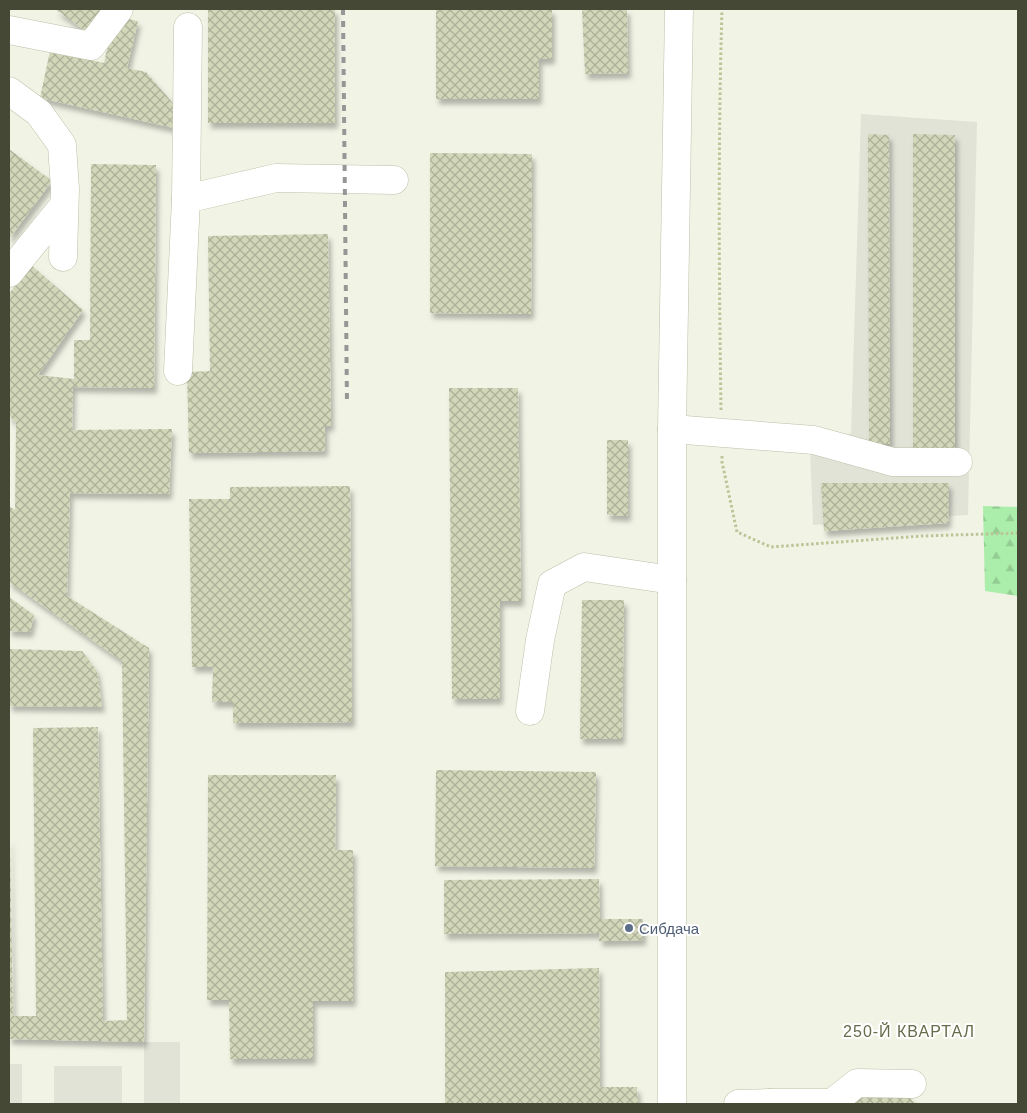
<svg xmlns="http://www.w3.org/2000/svg" width="1027" height="1113" font-family="Arial,sans-serif">
	<defs>
		<pattern id="forest-firs" width="22" height="20" patternUnits="userSpaceOnUse" patternTransform="scale(1.25)"><rect width="22" height="20" fill="#abedaa"/><path d="M5 1l3.5 6h-7zM16 11l3.5 6h-7z" fill="#94cd93"/></pattern>
		<pattern id="building-cross-hatch" width="8" height="8" patternUnits="userSpaceOnUse" patternTransform="scale(1.25)"><rect width="8" height="8" fill="#d3d7ba"/><path d="M0 0l8 8M0 8l8-8" fill="none" stroke="#adb098"/></pattern>
		<filter id="shadow"><feDropShadow dx="3" dy="5.5" stdDeviation="2.5" flood-color="#0004"/></filter>
	</defs>
	<rect width="100%" height="100%" fill="#f1f4e5"/>
	<g fill="#e2e3d7">
		<polygon points="861,114 977,122 968,515 813,525 810,448 851,433"/>
		<rect x="144" y="1042" width="36" height="62"/>
		<rect x="9" y="1064" width="13" height="40"/>
		<rect x="54" y="1066" width="68" height="38"/>
	</g>
	<polygon fill="url(#forest-firs)" points="983,506 1018,507 1018,596 985,591"/>
	<g fill="url(#building-cross-hatch)" filter="url(#shadow)">
		<polygon points="55,9 110,9 91,35"/>
		<rect x="208" y="9" width="127" height="114"/>
		<polygon points="436,9 552,9 552,59 539,59 539,99 436,99"/>
		<polygon points="582,9 627,9 628,73 585,74"/>
		<polygon points="114,16 138,21 127,68 146,72 178,109 174,128 40,98 50,51 104,63"/>
		<polygon points="868,134 889,135 890,444 869,444"/>
		<polygon points="913,134 955,135 955,455 913,454"/>
		<polygon points="9,149 52,181 9,239"/>
		<polygon points="430,153 532,154 531,314 430,313"/>
		<polygon points="91,164 156,165 154,388 73,387 72,430 172,429 169,494 70,493 67,596 149,648 144,1042 9,1039 9,840 10,840 13,1016 36,1016 33,728 98,727 103,1021 127,1020 122,661 9,582 9,506 15,510 16,423 9,415 9,294 30,264 83,310 38,375 74,379 74,340 90,340"/>
		<polygon points="328,234 331,426 325,426 325,451 189,453 187,372 210,371 208,236"/>
		<polygon points="449,388 518,388 521,601 500,601 500,699 452,699"/>
		<polygon points="607,440 628,440 628,516 607,515"/>
		<polygon points="821,483 949,483 948,523 824,531"/>
		<polygon points="350,486 352,722 233,723 233,702 212,702 213,667 192,667 189,499 230,499 230,487"/>
		<polygon points="9,597 34,615 30,632 9,631"/>
		<polygon points="582,600 624,600 622,739 580,739"/>
		<polygon points="9,649 82,651 97,671 102,707 9,706"/>
		<polygon points="436,770 596,772 594,868 435,866"/>
		<polygon points="208,775 336,775 335,850 353,850 353,1001 313,1001 313,1059 230,1059 229,1000 207,1000"/>
		<polygon points="599,879 600,919 643,919 643,940 599,941 600,933 444,934 444,880"/>
		<polygon points="599,968 600,1087 637,1087 638,1104 445,1104 445,972"/>
		<polygon points="854,1091 903,1091 916,1104 854,1104"/>
	</g>
	<g fill="none" stroke-linecap="round" stroke-linejoin="round">
		<g stroke="#bbc1a7" stroke-width="29">
			<g id="minor">
				<polyline points="9,30 91,46 119,9"/>
				<polyline points="9,91 39,113 62,145 65,189 63,257"/>
				<polyline points="186,199 188,27"/>
				<polyline points="9,273 64,205"/>
				<polyline points="178,371 186,199 276,178 394,180"/>
				<polyline points="672,429 814,440 893,462 958,462"/>
				<polyline points="530,711 540,640 552,584 584,567 672,580"/>
				<polyline points="770,1103 832,1103 857,1083 912,1084"/>
				<polyline points="672,1104 672,429 679,9"/>
				<polyline points="738,1104 770,1103 770,1104"/>
			</g>
		</g>
		<g stroke="#bcc497" stroke-width="3" stroke-dasharray="2.5 2.5" stroke-linecap="butt">
			<path d="M721,410C719,276 718,142 722,9"/>
			<polyline points="722,456 722,462 737,532 771,547 922,536 1018,533"/>
		</g>
		<use href="#minor" stroke="#fff" stroke-width="28"/>
		<polyline stroke="#969696" stroke-width="4" stroke-dasharray="6 6" stroke-linecap="butt" points="343,9 347,404"/>
	</g>
	<circle fill="#5c6f8a" stroke="#fff" stroke-width="2" cx="629" cy="928" r="5"/>
	<g text-anchor="middle" dominant-baseline="central" stroke-width="4" stroke-linejoin="round" paint-order="stroke">
		<g font-size="15" fill="#4e5e75" stroke="#fff" text-anchor="start">
			<text x="639" y="928">Сибдача</text>
		</g>
		<g font-size="16" letter-spacing="1" fill="#676c4a" stroke="#fff">
			<text x="909" y="1031">250-Й КВАРТАЛ</text>
		</g>
	</g>
	<rect width="1027" height="1113" fill="none" stroke="#454834" stroke-width="20"/>
</svg>
